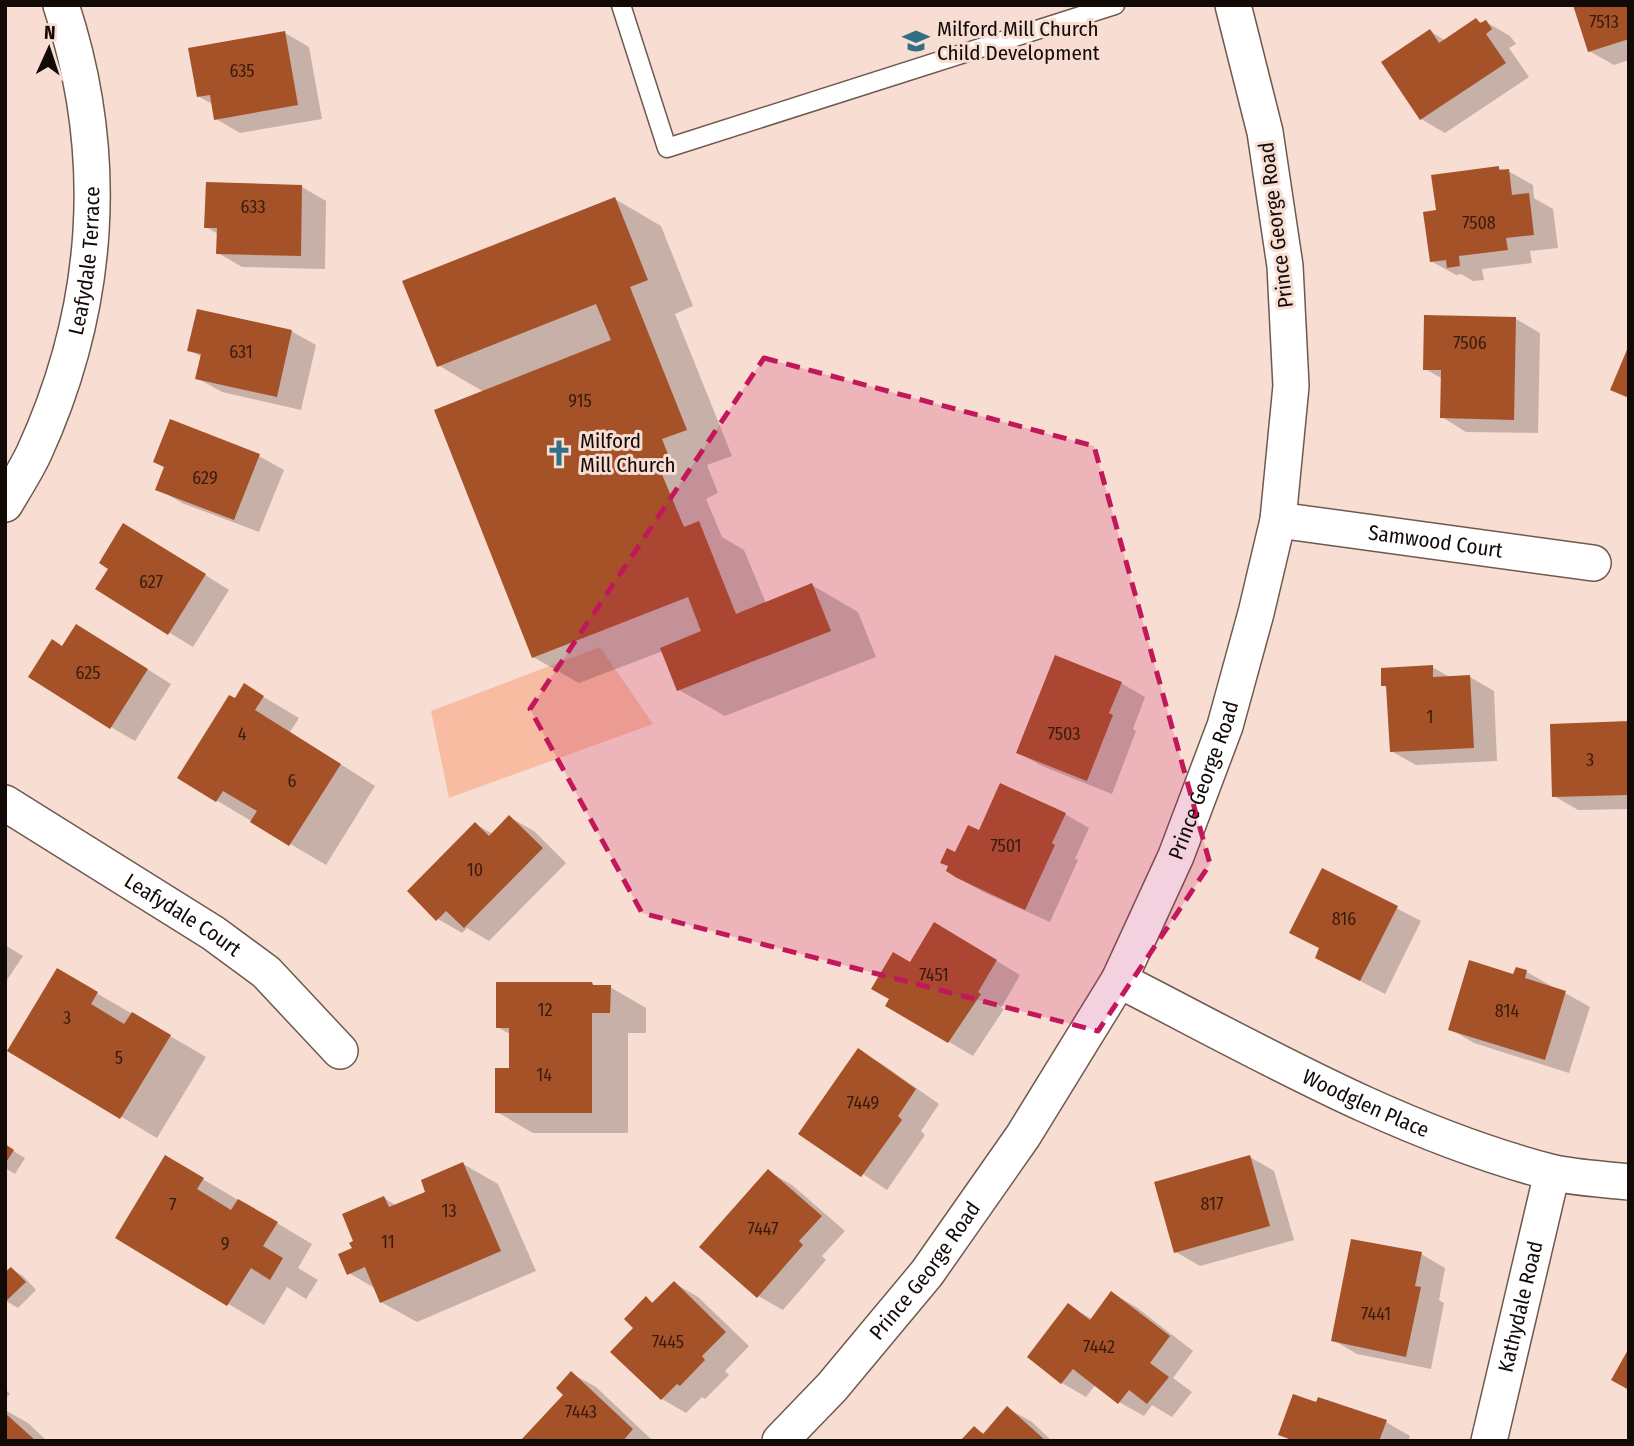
<svg xmlns="http://www.w3.org/2000/svg" width="1634" height="1446" font-family="'Fira Sans Condensed',sans-serif">
	<rect width="100%" height="100%" fill="#f8ddd2"/>
	<polygon fill="#f7bca2" points="600,647 653,724 449,798 431,711"/>
	<g fill="#0003">
		<polygon points="1629,5 1629,60 1614,65 1589,51"/>
		<polygon points="1477,20 1483,24 1486,22 1510,36 1516,44 1509,48 1529,77 1445,133 1421,119 1430,31 1446,41"/>
		<polygon points="285,33 309,47 322,119 240,133 216,119 214,105 198,96"/>
		<polygon points="1498,168 1508,171 1533,185 1534,198 1553,209 1558,248 1530,251 1532,263 1482,269 1484,280 1473,281 1461,274 1456,275 1431,261 1438,211"/>
		<polygon points="302,187 326,201 325,269 242,267 218,253 218,234 206,227"/>
		<polygon points="615,199 661,226 693,306 675,314 732,456 707,465 718,493 706,499 722,537 744,550 766,603 812,585 858,612 876,657 725,716 679,690 663,651 579,683 533,657 484,392 438,365"/>
		<polygon points="1516,319 1540,333 1538,433 1466,432 1442,417 1443,379 1425,369"/>
		<polygon points="291,331 316,345 301,410 222,392 197,378 202,357 189,350"/>
		<polygon points="171,422 259,456 284,470 259,532 182,503 158,489 166,468"/>
		<polygon points="148,539 229,590 193,647 98,589"/>
		<polygon points="101,640 171,684 135,741 111,727 63,648"/>
		<polygon points="1432,667 1450,677 1470,677 1494,691 1497,761 1416,765 1391,751 1388,688 1383,685"/>
		<polygon points="1121,683 1145,697 1133,729 1136,731 1112,794 1042,766 1018,753"/>
		<polygon points="245,686 299,718 290,732 375,786 326,865 216,800 235,700"/>
		<polygon points="1629,723 1629,809 1578,810 1554,796"/>
		<polygon points="1065,814 1089,828 1075,859 1078,860 1050,922 983,892 957,877 956,854 980,833"/>
		<polygon points="509,817 534,831 566,863 489,941 467,928 462,933 438,919 475,824 493,834"/>
		<polygon points="1323,870 1421,921 1385,994 1317,958 1321,949"/>
		<polygon points="958,938 1020,975 1001,1008 1004,1009 973,1056 887,1005 911,964"/>
		<polygon points="5,945 23,956 5,983"/>
		<polygon points="57,970 206,1057 157,1138 9,1050"/>
		<polygon points="1527,972 1551,986 1550,988 1565,993 1590,1007 1569,1073 1474,1043 1450,1029 1515,976"/>
		<polygon points="592,984 597,987 610,987 646,1008 646,1033 628,1033 628,1133 533,1133 497,1112 511,1070 510,1034 497,1027"/>
		<polygon points="858,1051 882,1064 939,1104 921,1131 925,1135 887,1190 801,1133"/>
		<polygon points="5,1146 25,1158 15,1174 5,1168"/>
		<polygon points="1250,1157 1274,1171 1294,1240 1200,1266 1176,1252"/>
		<polygon points="463,1164 498,1184 536,1271 417,1322 381,1302 376,1289 349,1273 354,1249 384,1198 397,1206 427,1192"/>
		<polygon points="768,1171 792,1185 845,1231 822,1256 826,1260 783,1310 758,1296"/>
		<polygon points="201,1178 312,1244 298,1268 318,1280 306,1299 287,1287 264,1325 117,1238"/>
		<polygon points="1421,1254 1445,1268 1439,1300 1444,1303 1431,1369 1357,1354 1333,1340"/>
		<polygon points="11,1269 23,1276 36,1290 18,1308 6,1301"/>
		<polygon points="674,1283 698,1297 749,1346 725,1371 729,1375 705,1399 702,1397 686,1413 662,1399 636,1328 646,1299 654,1303"/>
		<polygon points="1112,1293 1136,1307 1193,1351 1173,1378 1192,1392 1172,1417 1152,1405 1144,1416 1119,1402 1096,1384 1086,1397 1062,1383 1029,1357 1069,1306 1092,1319"/>
		<polygon points="571,1373 596,1387 653,1441 523,1441 565,1395"/>
		<polygon points="5,1389 10,1394 5,1399"/>
		<polygon points="1007,1408 1032,1422 1052,1441 963,1441 974,1428 985,1434"/>
		<polygon points="5,1410 28,1423 47,1441 5,1441"/>
		<polygon points="1386,1422 1410,1436 1408,1441 1292,1441 1280,1434"/>
	</g>
	<g fill="#a65228">
		<polygon points="1573,5 1629,5 1629,39 1588,52"/>
		<polygon points="1476,18 1480,23 1486,20 1492,29 1486,34 1506,63 1420,120 1381,62 1430,29 1439,43"/>
		<polygon points="285,31 298,105 214,120 210,95 197,97 188,48"/>
		<polygon points="1499,166 1499,170 1509,169 1512,195 1529,193 1534,235 1506,238 1508,250 1459,256 1460,266 1447,268 1446,260 1430,262 1423,212 1436,210 1431,175"/>
		<polygon points="206,182 302,185 301,256 216,254 217,228 204,228"/>
		<polygon points="615,197 648,280 630,287 687,430 662,439 673,467 661,472 684,527 699,521 736,614 812,583 831,631 677,691 660,648 701,631 688,597 532,658 434,410 611,340 596,304 437,367 402,281"/>
		<polygon points="197,309 292,330 277,397 195,379 201,354 187,351"/>
		<polygon points="1424,315 1516,317 1514,420 1440,418 1441,370 1423,370"/>
		<polygon points="1629,345 1629,398 1610,390"/>
		<polygon points="170,419 260,454 234,520 155,490 164,467 153,462"/>
		<polygon points="123,523 206,574 168,635 95,589 108,569 99,563"/>
		<polygon points="76,624 148,669 110,729 28,677 52,639 62,646"/>
		<polygon points="1055,655 1122,682 1109,713 1113,715 1087,781 1016,753"/>
		<polygon points="1433,665 1433,677 1470,675 1474,748 1390,752 1386,686 1381,686 1381,668"/>
		<polygon points="244,683 264,696 255,710 341,764 289,846 250,822 257,811 223,791 216,802 177,778 229,695 235,698"/>
		<polygon points="1629,721 1629,795 1552,797 1550,724"/>
		<polygon points="1000,783 1066,813 1052,843 1055,845 1025,910 957,878 946,871 948,866 940,863 947,848 955,852 968,825 979,830"/>
		<polygon points="509,815 543,848 464,928 446,911 436,921 407,891 475,822 489,836"/>
		<polygon points="1322,868 1398,906 1360,981 1315,958 1319,948 1289,933"/>
		<polygon points="934,922 997,960 978,992 981,994 948,1043 885,1006 889,999 871,989 893,952 910,962"/>
		<polygon points="1469,960 1513,974 1516,967 1527,970 1525,978 1566,991 1545,1060 1448,1030"/>
		<polygon points="57,968 98,992 91,1004 124,1024 132,1012 171,1035 120,1119 7,1051"/>
		<polygon points="496,982 592,982 593,985 611,985 610,1013 592,1013 592,1113 495,1113 495,1068 509,1068 509,1028 496,1028"/>
		<polygon points="858,1048 916,1089 898,1116 902,1120 861,1177 798,1134"/>
		<polygon points="5,1144 14,1150 5,1164"/>
		<polygon points="165,1155 204,1178 197,1189 231,1210 238,1199 278,1222 263,1246 283,1258 270,1280 251,1268 227,1306 115,1238"/>
		<polygon points="1250,1155 1270,1226 1174,1253 1154,1182"/>
		<polygon points="463,1162 501,1251 380,1303 365,1267 347,1275 338,1254 352,1248 349,1243 353,1241 342,1214 384,1196 389,1207 425,1192 421,1180"/>
		<polygon points="768,1169 822,1216 799,1241 803,1245 757,1298 699,1247"/>
		<polygon points="1351,1239 1422,1252 1415,1286 1421,1287 1406,1357 1331,1341"/>
		<polygon points="11,1267 26,1282 5,1302 5,1272"/>
		<polygon points="674,1281 726,1332 702,1356 705,1360 680,1386 677,1384 661,1400 610,1352 633,1328 624,1319 646,1296 652,1303"/>
		<polygon points="1111,1291 1170,1336 1150,1363 1169,1377 1147,1404 1129,1390 1118,1404 1073,1369 1061,1384 1027,1357 1068,1303 1090,1320"/>
		<polygon points="1629,1348 1629,1390 1611,1380"/>
		<polygon points="571,1371 633,1429 623,1441 520,1441 563,1395 556,1388"/>
		<polygon points="1293,1394 1316,1402 1318,1397 1387,1420 1379,1441 1295,1441 1278,1435"/>
		<polygon points="1007,1406 1046,1441 960,1441 974,1426 983,1434"/>
		<polygon points="5,1413 36,1441 5,1441"/>
	</g>
	<g fill="none" stroke-linecap="round" stroke-linejoin="round">
		<g stroke="#6f594f" stroke-width="21">
			<polyline id="lane" points="621,5 667,148 1115,5"/>
		</g>
		<g stroke="#6f594f" stroke-width="38">
			<g id="street">
				<path id="s1" d="M5,504C15,487 26,470 34,453C100,309 111,156 61,5"/>
				<path id="s2" d="M1278,520L1593,563"/>
				<path id="s3" d="M5,803L213,933L266,972L340,1051"/>
				<path id="s4" d="M1119,980C1258,1051 1397,1132 1550,1172C1575,1178 1603,1179 1629,1182"/>
				<path id="s5" d="M780,1441L832,1387L927,1273L1023,1136L1119,980L1176,856L1225,726L1256,613L1278,520L1291,386L1285,266L1265,132L1233,5"/>
				<path id="s6" d="M1489,1441L1552,1173"/>
			</g>
		</g>
		<use href="#lane" stroke="#fff" stroke-width="18"/>
		<use href="#street" stroke="#fff" stroke-width="35"/>
	</g>
	<path fill="#c2185b" fill-opacity="0.2" stroke="#c2185b" stroke-width="5" stroke-dasharray="14 9" stroke-linejoin="round" d="M764,358L1094,446L1210,864L1098,1031L642,913L530,709Z"/>
	<defs>
		<g id="school-bare" transform="scale(2.1)"><path d="M0-5L7-2L0 1L-7-2ZM-4 1L0 2.5L4 1V4Q0 6-4 4Z" fill="#316f85" stroke="#f8ddd2" stroke-width="2.5" paint-order="stroke"/></g>
		<g id="church-bare" transform="scale(2.1)"><path d="M-1.2-6h2.4v3.5h3.3v2.4h-3.3V6h-2.4V-.1h-3.3v-2.4h3.3Z" fill="#316f85" stroke="#f8ddd2" stroke-width="2.5" paint-order="stroke"/></g>
	</defs>
	<g fill-rule="evenodd">
		<use href="#school-bare" x="916" y="41"/>
		<use href="#church-bare" x="559" y="453"/>
	</g>
	<g text-anchor="middle" dominant-baseline="central" stroke-width="6" stroke-linejoin="round" paint-order="stroke">
		<g font-size="18" fill="#371c0f">
			<text x="1604" y="22">7513</text>
			<text x="242" y="71">635</text>
			<text x="253" y="207">633</text>
			<text x="1479" y="223">7508</text>
			<text x="1470" y="343">7506</text>
			<text x="241" y="352">631</text>
			<text x="580" y="401">915</text>
			<text x="205" y="478">629</text>
			<text x="151" y="582">627</text>
			<text x="88" y="673">625</text>
			<text x="1430" y="717">1</text>
			<text x="242" y="734">4</text>
			<text x="1064" y="734">7503</text>
			<text x="1590" y="760">3</text>
			<text x="292" y="781">6</text>
			<text x="1006" y="846">7501</text>
			<text x="475" y="870">10</text>
			<text x="1344" y="919">816</text>
			<text x="934" y="975">7451</text>
			<text x="545" y="1010">12</text>
			<text x="1507" y="1011">814</text>
			<text x="67" y="1018">3</text>
			<text x="119" y="1058">5</text>
			<text x="544" y="1075">14</text>
			<text x="863" y="1103">7449</text>
			<text x="1212" y="1204">817</text>
			<text x="173" y="1205">7</text>
			<text x="449" y="1211">13</text>
			<text x="763" y="1229">7447</text>
			<text x="388" y="1242">11</text>
			<text x="225" y="1244">9</text>
			<text x="1376" y="1314">7441</text>
			<text x="668" y="1342">7445</text>
			<text x="1099" y="1347">7442</text>
			<text x="581" y="1412">7443</text>
		</g>
		<g font-size="21" fill="#120a07" stroke="#f8ddd2" text-anchor="start">
			<text x="937" y="29">Milford Mill Church<tspan x="937" dy="24">Child Development</tspan></text>
			<text x="580" y="441">Milford<tspan x="580" dy="24">Mill Church</tspan></text>
		</g>
		<g font-size="21" fill="#120a07" stroke="#f8ddd2">
			<text transform="translate(1276 225) rotate(-97)">Prince George Road</text>
			<text stroke="none"><textPath href="#s1" startOffset="259">Leafydale Terrace</textPath></text>
			<text stroke="none"><textPath href="#s2" startOffset="159">Samwood Court</textPath></text>
			<text stroke="none"><textPath href="#s5" startOffset="791">Prince George Road</textPath></text>
			<text stroke="none"><textPath href="#s3" startOffset="210">Leafydale Court</textPath></text>
			<text stroke="none"><textPath href="#s4" startOffset="276">Woodglen Place</textPath></text>
			<text stroke="none"><textPath href="#s5" startOffset="224">Prince George Road</textPath></text>
			<text stroke="none"><textPath href="#s6" startOffset="138">Kathydale Road</textPath></text>
		</g>
	</g>
	<rect width="1634" height="1446" fill="none" stroke="#120a07" stroke-width="14"/>
	<g transform="translate(49 49) rotate(3)" stroke="#f8ddd2" stroke-width="5" paint-order="stroke">
	<path d="M0-5L12 26L0 18L-12 26Z" fill="#120a07"/>
	<text y="-10" font-size="19" font-weight="bold" text-anchor="middle" fill="#120a07">N</text>
	</g>
</svg>
